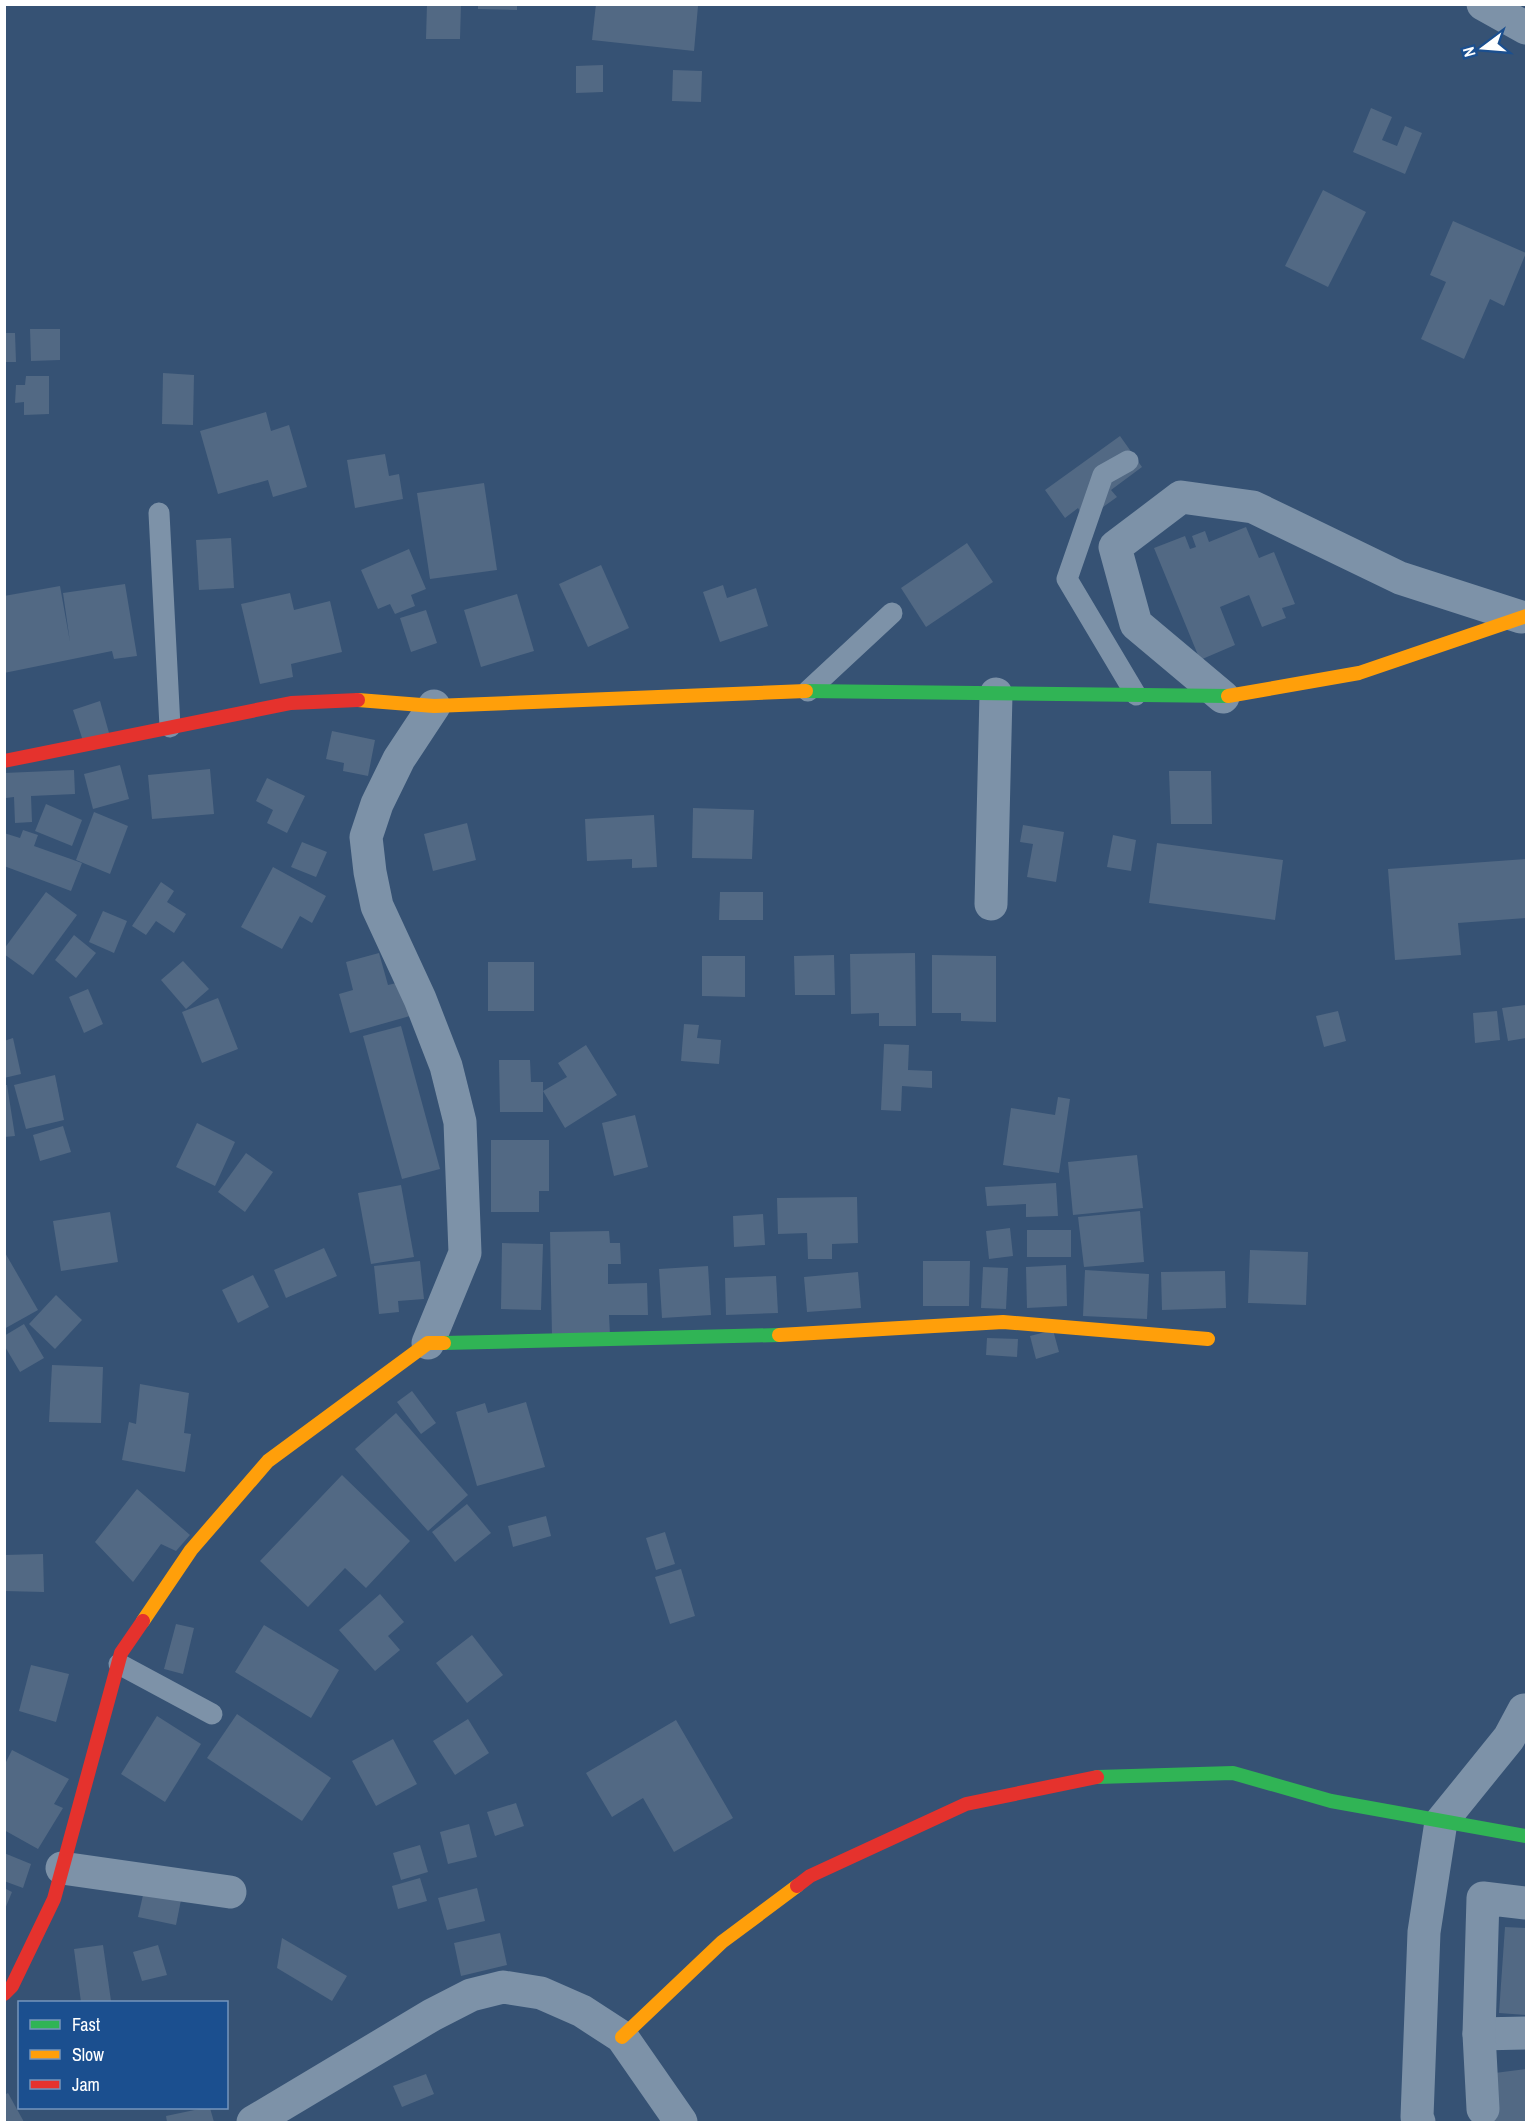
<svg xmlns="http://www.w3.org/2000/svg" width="1531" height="2127" font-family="'Archivo Narrow',sans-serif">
	<rect width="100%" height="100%" fill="#365274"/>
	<g fill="#526984">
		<polygon points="427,4 461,4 460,39 426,39"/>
		<polygon points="478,4 517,4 517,10 478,9"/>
		<polygon points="596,4 698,6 694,51 592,40"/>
		<polygon points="603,65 603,92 576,93 576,66"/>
		<polygon points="673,70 702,71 701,102 672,101"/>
		<polygon points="1371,108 1392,117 1382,140 1397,146 1405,126 1422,133 1405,174 1353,152"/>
		<polygon points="1323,190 1366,212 1328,287 1285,266"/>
		<polygon points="1453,221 1526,253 1504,306 1490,299 1464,359 1421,339 1446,282 1430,275"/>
		<polygon points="30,329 60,329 60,360 31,361"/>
		<polygon points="4,333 15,333 16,362 4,362"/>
		<polygon points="163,373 194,375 193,425 162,424"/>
		<polygon points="26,376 49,376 49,414 24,415 24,402 15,403 16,385 25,385"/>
		<polygon points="266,412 271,431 289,425 307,487 273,497 268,480 218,494 200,431"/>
		<polygon points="1120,436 1142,467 1111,490 1117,497 1085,520 1078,508 1065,518 1045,490"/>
		<polygon points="385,454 389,476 399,474 403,499 355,508 347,460"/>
		<polygon points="484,483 497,570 430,579 417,493"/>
		<polygon points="1246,527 1259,558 1274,552 1295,604 1282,608 1286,618 1262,627 1249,595 1220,607 1235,645 1200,660 1154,548 1185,536 1190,549 1196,547 1192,536 1205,531 1209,542"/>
		<polygon points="231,538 234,588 199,590 196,540"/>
		<polygon points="967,543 993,582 926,627 901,588"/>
		<polygon points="409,549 426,589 411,595 415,606 395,614 390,604 378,609 361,570"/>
		<polygon points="601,565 629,628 588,647 559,584"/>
		<polygon points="125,584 137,656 114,659 112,651 4,673 4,596 60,586 70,642 63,593"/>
		<polygon points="723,585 727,598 756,588 768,626 720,642 703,592"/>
		<polygon points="290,593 294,610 330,601 342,652 291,664 293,677 260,684 241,604"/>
		<polygon points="517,594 534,651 481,667 464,610"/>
		<polygon points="426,610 437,643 411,652 400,618"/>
		<polygon points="100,701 109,733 83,741 73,710"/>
		<polygon points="332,731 375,740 368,776 343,771 344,763 326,759"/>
		<polygon points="120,765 129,799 93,809 84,774"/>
		<polygon points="210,769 214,814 152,819 148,775"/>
		<polygon points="74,770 75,794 31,796 32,822 15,823 14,797 6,798 4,773"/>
		<polygon points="1169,771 1211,771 1212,824 1171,824"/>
		<polygon points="267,778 305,796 287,833 267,823 273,810 256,801"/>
		<polygon points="46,804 82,820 72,846 35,831"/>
		<polygon points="693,808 754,810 752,859 692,858"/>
		<polygon points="94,812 128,826 110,874 76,860"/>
		<polygon points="654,815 657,867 632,868 632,859 587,861 585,819"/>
		<polygon points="467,823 476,860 433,871 424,834"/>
		<polygon points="1023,825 1064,832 1056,882 1027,877 1033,844 1020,842"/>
		<polygon points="23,830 38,835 34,846 82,863 71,891 4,866 4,833 20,838"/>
		<polygon points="1113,835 1136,840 1131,871 1107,867"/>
		<polygon points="302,842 327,852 316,877 291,867"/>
		<polygon points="1157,843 1283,860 1275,920 1149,903"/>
		<polygon points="1526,859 1526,918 1458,923 1461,955 1395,960 1388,869"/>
		<polygon points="273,867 326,896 312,923 300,916 282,949 241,927"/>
		<polygon points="161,882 174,891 167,902 186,914 174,933 156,921 146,935 132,926"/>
		<polygon points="46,892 77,915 33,975 4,954 4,949"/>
		<polygon points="720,892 763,892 763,920 719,920"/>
		<polygon points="103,911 127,921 114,953 89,942"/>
		<polygon points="74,935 96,953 76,978 55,960"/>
		<polygon points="379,953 388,985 401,982 410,1016 350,1033 339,994 353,990 346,962"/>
		<polygon points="915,953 916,1026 879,1026 879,1013 851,1014 850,954"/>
		<polygon points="834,955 835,995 795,995 794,956"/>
		<polygon points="932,955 996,956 996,1022 961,1021 961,1013 932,1013"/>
		<polygon points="702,956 745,956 745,997 702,996"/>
		<polygon points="183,961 209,989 186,1009 161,980"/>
		<rect x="488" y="962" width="46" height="49"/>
		<polygon points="88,989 103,1024 84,1033 69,997"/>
		<polygon points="218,998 238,1049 202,1063 182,1012"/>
		<polygon points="1525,1005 1526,1038 1508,1041 1502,1008"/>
		<polygon points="1338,1011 1346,1041 1324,1047 1316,1016"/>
		<polygon points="1497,1011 1500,1040 1475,1043 1473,1013"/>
		<polygon points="684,1024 699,1025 697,1038 721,1040 719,1064 681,1061"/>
		<polygon points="401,1026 440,1169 402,1179 363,1036"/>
		<polygon points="13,1038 21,1074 4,1078 4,1041"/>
		<polygon points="884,1044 909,1045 908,1070 932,1071 932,1088 902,1086 901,1111 881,1110"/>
		<polygon points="586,1045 617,1095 565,1128 543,1091 567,1077 558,1063"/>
		<polygon points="499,1060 530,1060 531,1082 543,1082 543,1112 500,1112"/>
		<polygon points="55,1075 64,1120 26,1129 14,1085"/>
		<polygon points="4,1085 7,1085 15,1136 4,1137"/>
		<polygon points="1058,1097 1070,1099 1059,1173 1003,1165 1011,1108 1055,1115"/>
		<polygon points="635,1115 648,1167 614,1176 602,1123"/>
		<polygon points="197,1123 235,1142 215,1186 176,1167"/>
		<polygon points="63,1126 71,1152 40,1161 33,1135"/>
		<polygon points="491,1140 549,1140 549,1191 539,1191 539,1212 491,1212"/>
		<polygon points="246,1153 273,1172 245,1212 218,1192"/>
		<polygon points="1137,1155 1143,1208 1073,1215 1068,1162"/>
		<polygon points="1056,1183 1058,1216 1026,1217 1026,1204 987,1206 985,1187"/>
		<polygon points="401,1185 414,1257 371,1264 358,1193"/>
		<polygon points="857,1197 858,1243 832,1244 832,1259 808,1259 807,1233 778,1234 777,1198"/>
		<polygon points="1140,1211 1144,1262 1084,1267 1078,1217"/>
		<polygon points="110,1212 118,1262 61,1271 53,1221"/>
		<polygon points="763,1214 765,1245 734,1247 733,1216"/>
		<polygon points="1010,1228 1013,1256 989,1259 986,1231"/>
		<rect x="1027" y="1230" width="44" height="27"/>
		<polygon points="609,1231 610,1243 620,1243 621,1264 608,1264 608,1284 647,1283 648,1315 609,1315 610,1335 552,1336 550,1232"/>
		<polygon points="502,1243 543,1244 541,1310 501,1309"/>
		<polygon points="324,1248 337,1276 286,1298 274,1270"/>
		<polygon points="1250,1250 1308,1252 1306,1305 1248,1303"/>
		<polygon points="4,1251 38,1310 4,1329"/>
		<polygon points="420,1261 424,1299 398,1301 399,1312 379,1314 374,1266"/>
		<polygon points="923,1261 970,1261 969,1306 923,1306"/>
		<polygon points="1066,1265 1067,1306 1027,1308 1026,1267"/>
		<polygon points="708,1266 711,1315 662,1318 659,1269"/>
		<polygon points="983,1267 1008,1268 1006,1309 981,1308"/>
		<polygon points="1085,1270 1149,1274 1147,1319 1083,1316"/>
		<polygon points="1225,1271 1226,1308 1162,1310 1161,1272"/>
		<polygon points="858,1272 861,1308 807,1312 804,1277"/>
		<polygon points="253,1275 269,1307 238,1323 222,1290"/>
		<polygon points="776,1276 778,1313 726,1315 725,1278"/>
		<polygon points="56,1295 82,1320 55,1349 29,1324"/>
		<polygon points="24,1324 44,1358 20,1372 4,1345 4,1336"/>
		<polygon points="1053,1330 1059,1352 1036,1359 1030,1336"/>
		<polygon points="987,1338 1018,1339 1017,1357 986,1355"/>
		<polygon points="52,1365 103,1367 101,1423 49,1422"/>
		<polygon points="140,1384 189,1393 184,1433 191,1434 185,1472 122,1460 129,1422 136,1424"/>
		<polygon points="412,1391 436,1423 421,1434 397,1402"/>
		<polygon points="526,1402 545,1467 477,1486 456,1412 485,1403 488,1413"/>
		<polygon points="396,1413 468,1495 428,1531 355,1449"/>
		<polygon points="342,1475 410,1541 366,1588 345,1568 308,1607 260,1561"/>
		<polygon points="137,1489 190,1535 176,1551 161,1544 133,1582 95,1542"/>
		<polygon points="467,1504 491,1533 455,1562 432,1532"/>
		<polygon points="546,1516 551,1536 513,1547 508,1526"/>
		<polygon points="665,1532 675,1564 656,1570 646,1538"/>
		<polygon points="43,1554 44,1592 4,1591 4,1555"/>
		<polygon points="681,1569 695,1616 670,1624 655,1577"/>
		<polygon points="380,1594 404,1622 388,1636 400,1650 375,1671 339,1630"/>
		<polygon points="176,1624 194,1628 183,1674 164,1669"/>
		<polygon points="264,1625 339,1670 311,1718 235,1672"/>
		<polygon points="472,1635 503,1675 467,1703 436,1663"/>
		<polygon points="31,1665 69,1674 56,1722 19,1711"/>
		<polygon points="237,1714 331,1778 302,1821 207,1758"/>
		<polygon points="157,1716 201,1744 165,1802 121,1774"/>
		<polygon points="468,1719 489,1753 455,1775 433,1741"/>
		<polygon points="676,1720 733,1818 674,1852 643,1798 612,1817 586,1773"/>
		<polygon points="393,1739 417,1784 376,1806 352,1761"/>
		<polygon points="12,1750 69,1779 54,1804 63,1808 38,1849 4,1830 4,1766"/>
		<polygon points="516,1803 524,1826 495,1836 487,1812"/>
		<polygon points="469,1824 477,1857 448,1864 440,1832"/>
		<polygon points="420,1845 428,1872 401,1880 393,1853"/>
		<polygon points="4,1853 31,1864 23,1888 4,1881"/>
		<polygon points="420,1878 427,1901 398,1909 392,1886"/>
		<polygon points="146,1882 183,1890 176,1925 138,1917"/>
		<polygon points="4,1888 12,1892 5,1909 4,1909"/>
		<polygon points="477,1888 485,1921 447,1930 438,1898"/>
		<polygon points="1505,1927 1526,1928 1526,2015 1499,2013"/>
		<polygon points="500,1933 507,1965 461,1976 454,1943"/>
		<polygon points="282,1938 347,1976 332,2001 277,1968"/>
		<polygon points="103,1945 111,2001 81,2002 74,1949"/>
		<polygon points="158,1945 167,1975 142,1981 133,1952"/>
		<polygon points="1526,2069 1526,2122 1493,2122 1487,2074"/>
		<polygon points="426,2074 434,2094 402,2107 393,2086"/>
		<polygon points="8,2093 24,2122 4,2122 4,2095"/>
		<polygon points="204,2108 210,2108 214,2122 167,2122 166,2116"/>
	</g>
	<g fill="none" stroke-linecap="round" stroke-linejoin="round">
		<g stroke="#7d92a8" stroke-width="21">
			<polyline points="1128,461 1103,475 1067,579 1136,695"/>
			<polyline points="159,513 170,727"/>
			<polyline points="808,691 892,613"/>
			<polyline points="119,1664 212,1714"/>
		</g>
		<g stroke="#7d92a8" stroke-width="33">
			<polyline points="1483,4 1526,28"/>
			<polyline points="1223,697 1136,624 1115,547 1181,497 1253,507 1400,578 1521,617"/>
			<polyline points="991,904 996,694"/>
			<polyline points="428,1343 465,1253 460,1122 446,1066 420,999 377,906 370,872 366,837 377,804 399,759 434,706"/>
			<polyline points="62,1868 230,1892"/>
			<polyline points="1479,2034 1526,2033"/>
			<polyline points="1483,2109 1479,2034 1483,1898 1526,1903"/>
			<polyline points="253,2122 432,2015 471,1995 503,1987 541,1993 582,2011 622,2037 681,2122"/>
			<polyline points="1419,2122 1417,2117 1424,1932 1441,1822 1509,1738 1524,1710"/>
		</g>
		<g stroke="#30b455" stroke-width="14">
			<polyline points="806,691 1228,696"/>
			<polyline points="444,1343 779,1335"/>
			<polyline points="1097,1777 1233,1773 1331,1801 1526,1836"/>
		</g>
		<g stroke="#ff9f0a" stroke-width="14">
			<polyline points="1228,696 1359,673 1526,616"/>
			<polyline points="358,700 434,706 806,691"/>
			<polyline points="779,1335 1003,1322 1208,1339"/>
			<polyline points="143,1621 191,1550 268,1461 428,1343 444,1343"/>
			<polyline points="622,2037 722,1942 797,1886"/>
		</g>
		<g stroke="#e5322d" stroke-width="14">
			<polyline points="4,761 291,703 358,700"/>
			<polyline points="797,1886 810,1876 966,1804 1097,1777"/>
			<polyline points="4,1994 12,1986 54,1899 121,1653 143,1621"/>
		</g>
	</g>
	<rect width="1531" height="2127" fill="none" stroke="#ffffff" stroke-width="12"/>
	<rect x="18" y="2001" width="210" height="108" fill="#1b4f8f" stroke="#7695bc" stroke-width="1.5"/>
	<rect x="30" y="2020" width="30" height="9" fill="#30b455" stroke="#7695bc" stroke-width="1.5"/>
	<text x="72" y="2031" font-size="18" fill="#ffffff">Fast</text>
	<rect x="30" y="2050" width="30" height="9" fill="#ff9f0a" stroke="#7695bc" stroke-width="1.5"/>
	<text x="72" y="2061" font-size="18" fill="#ffffff">Slow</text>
	<rect x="30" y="2080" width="30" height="9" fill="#e5322d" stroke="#7695bc" stroke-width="1.5"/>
	<text x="72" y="2091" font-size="18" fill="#ffffff">Jam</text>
	<g transform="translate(1483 48) rotate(254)" stroke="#1b4f8f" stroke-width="4.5" paint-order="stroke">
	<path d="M0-4.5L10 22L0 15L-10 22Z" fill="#ffffff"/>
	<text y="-9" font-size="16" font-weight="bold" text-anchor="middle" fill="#ffffff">N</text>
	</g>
</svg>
